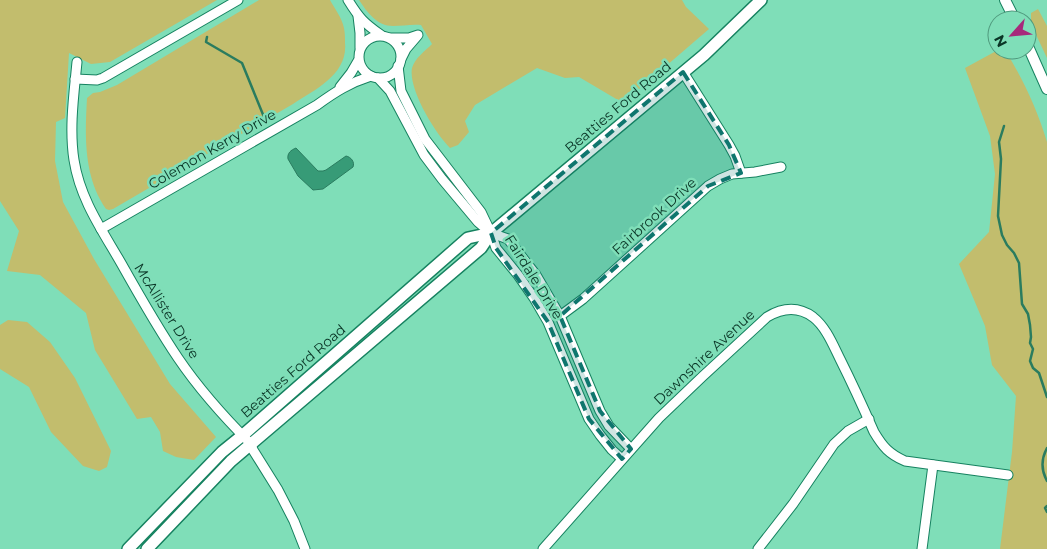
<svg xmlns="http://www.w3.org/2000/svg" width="1047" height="549" font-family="Montserrat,sans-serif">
	<rect width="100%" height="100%" fill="#7fdeb8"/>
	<g fill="#c2bd6d">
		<polygon points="0,0 217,0 110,62 91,64 69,53 65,118 56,122 55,161 63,202 94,259 170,384 216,437 194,460 176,457 163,451 160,432 151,417 137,419 95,350 86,313 40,275 7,271 19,231 0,201"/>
		<path d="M259,0H330C335,9 342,18 344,28C345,33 345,38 345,43C348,74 316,89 293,104L113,209L109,210L106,209C83,176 85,135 87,98L93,93L100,92L117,85Z"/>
		<path d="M359,0H682L686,7L709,29L623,103L579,77L565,78L537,68L475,105L465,121L469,132L458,145L450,148C435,133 408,89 412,68C415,58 425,51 432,44L421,25C412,24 402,26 393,26C377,26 367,12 359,0Z"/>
		<polygon points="1038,9 1047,26 1047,58 1031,24 1031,13"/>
		<path d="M998,50H1005C1023,79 1037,109 1047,142V549H1000L1012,452L1016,396L992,365L985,326L959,264L989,232L995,174L990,136L965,68Z"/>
		<polygon points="8,320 27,322 50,342 75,378 111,451 107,467 99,471 83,466 51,432 29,387 0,369 0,325"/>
	</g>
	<path fill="#379b77" stroke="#2a7c5f" d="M296,148L318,171H323L326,170L346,156C351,157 355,162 353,167L323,189L313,190L298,176L288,159C287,153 291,150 296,148Z"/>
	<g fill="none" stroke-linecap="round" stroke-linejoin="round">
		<g stroke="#2a7c5f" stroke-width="2.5">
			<polyline points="207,37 206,42 242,63 264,117"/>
			<polyline points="1004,126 999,142 1001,159 998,216 1002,235 1007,245 1014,253 1019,263 1022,304 1028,314 1030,325 1031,337 1030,343 1033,349 1030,361 1033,368 1039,373 1047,397"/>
			<path d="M1047,448C1041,459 1041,470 1047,481"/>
			<polyline points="1047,506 1045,508 1047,512"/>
		</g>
		<g stroke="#168260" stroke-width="11">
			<g id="minor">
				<path d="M348,0C359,18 364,23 381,35"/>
				<polyline points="358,16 360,33 360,48"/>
				<circle cx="380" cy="57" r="21"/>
				<polyline points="391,38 409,38 418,35 406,49 401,59"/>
				<path d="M77,62C74,94 69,128 74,160C80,199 102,230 121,263C139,295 157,327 178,358C199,389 225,418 251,444L253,450L278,490L294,521L305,549"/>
				<polyline points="398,66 401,91 425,139 481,212 491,233 496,248 518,275 534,298 548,322 589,419 600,435 612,450 622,459"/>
				<polyline points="683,72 729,145 735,156 741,173"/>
				<polyline points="378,78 390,91 424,155 442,179 478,222 491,233 508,239 536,275 560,316 600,411 609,426 631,449"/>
				<polyline points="75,79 97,80 103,78 238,0"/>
				<polyline points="340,87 351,73 358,61"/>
				<path d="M101,229L317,105C335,92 349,83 371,76"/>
				<polyline points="560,316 583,299 708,186 720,179 732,174 755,172 781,167"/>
				<path d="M543,549L659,418L703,376L767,317C782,308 798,306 813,317C826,327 833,345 840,359C852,383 863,407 874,432C883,447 889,454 905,461L1008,475"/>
				<polyline points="758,549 793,504 834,444 848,431 869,419"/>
				<polyline points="922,549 933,465"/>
			</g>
		</g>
		<g stroke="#168260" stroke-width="12">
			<g id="tertiary">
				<polyline points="1005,0 1015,20"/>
				<polyline points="1027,44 1047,89"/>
			</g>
		</g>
		<g stroke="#168260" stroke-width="14">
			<g id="secondary">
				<polyline points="128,549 222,452 243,435 468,238 491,233"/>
				<polyline points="147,549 231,461 481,248 491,233 704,55 761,0"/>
			</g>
		</g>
		<use href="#minor" stroke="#fff" stroke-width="9"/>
		<use href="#tertiary" stroke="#fff" stroke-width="10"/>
		<use href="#secondary" stroke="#fff" stroke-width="11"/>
	</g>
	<path fill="#0f766e" fill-opacity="0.2" stroke="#0f766e" stroke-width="4" stroke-dasharray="10 6" stroke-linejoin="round" d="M683,72L729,145L741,173L708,186L560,316L600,411L631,449L622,459L589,419L548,322L496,248L491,233Z"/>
	<g text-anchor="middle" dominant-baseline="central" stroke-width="5" stroke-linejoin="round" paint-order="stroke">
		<g font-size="14" fill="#0a3526" stroke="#7fdeb8">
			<text transform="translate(618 107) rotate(-40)">Beatties Ford Road</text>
			<text transform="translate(212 149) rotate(-30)">Colemon Kerry Drive</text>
			<text transform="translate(654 216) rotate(-42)">Fairbrook Drive</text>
			<text transform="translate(534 277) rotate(58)">Fairdale Drive</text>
			<text transform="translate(167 311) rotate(58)">McAllister Drive</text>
			<text transform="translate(704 357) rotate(-43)">Dawnshire Avenue</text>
			<text transform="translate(293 371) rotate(-41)">Beatties Ford Road</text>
		</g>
	</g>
	<g transform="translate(1012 35) rotate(243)"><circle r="24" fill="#7fdeb8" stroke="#509a7e"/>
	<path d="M0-4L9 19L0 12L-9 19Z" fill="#a7297b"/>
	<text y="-8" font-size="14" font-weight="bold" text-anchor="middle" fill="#0a3526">N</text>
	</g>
</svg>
